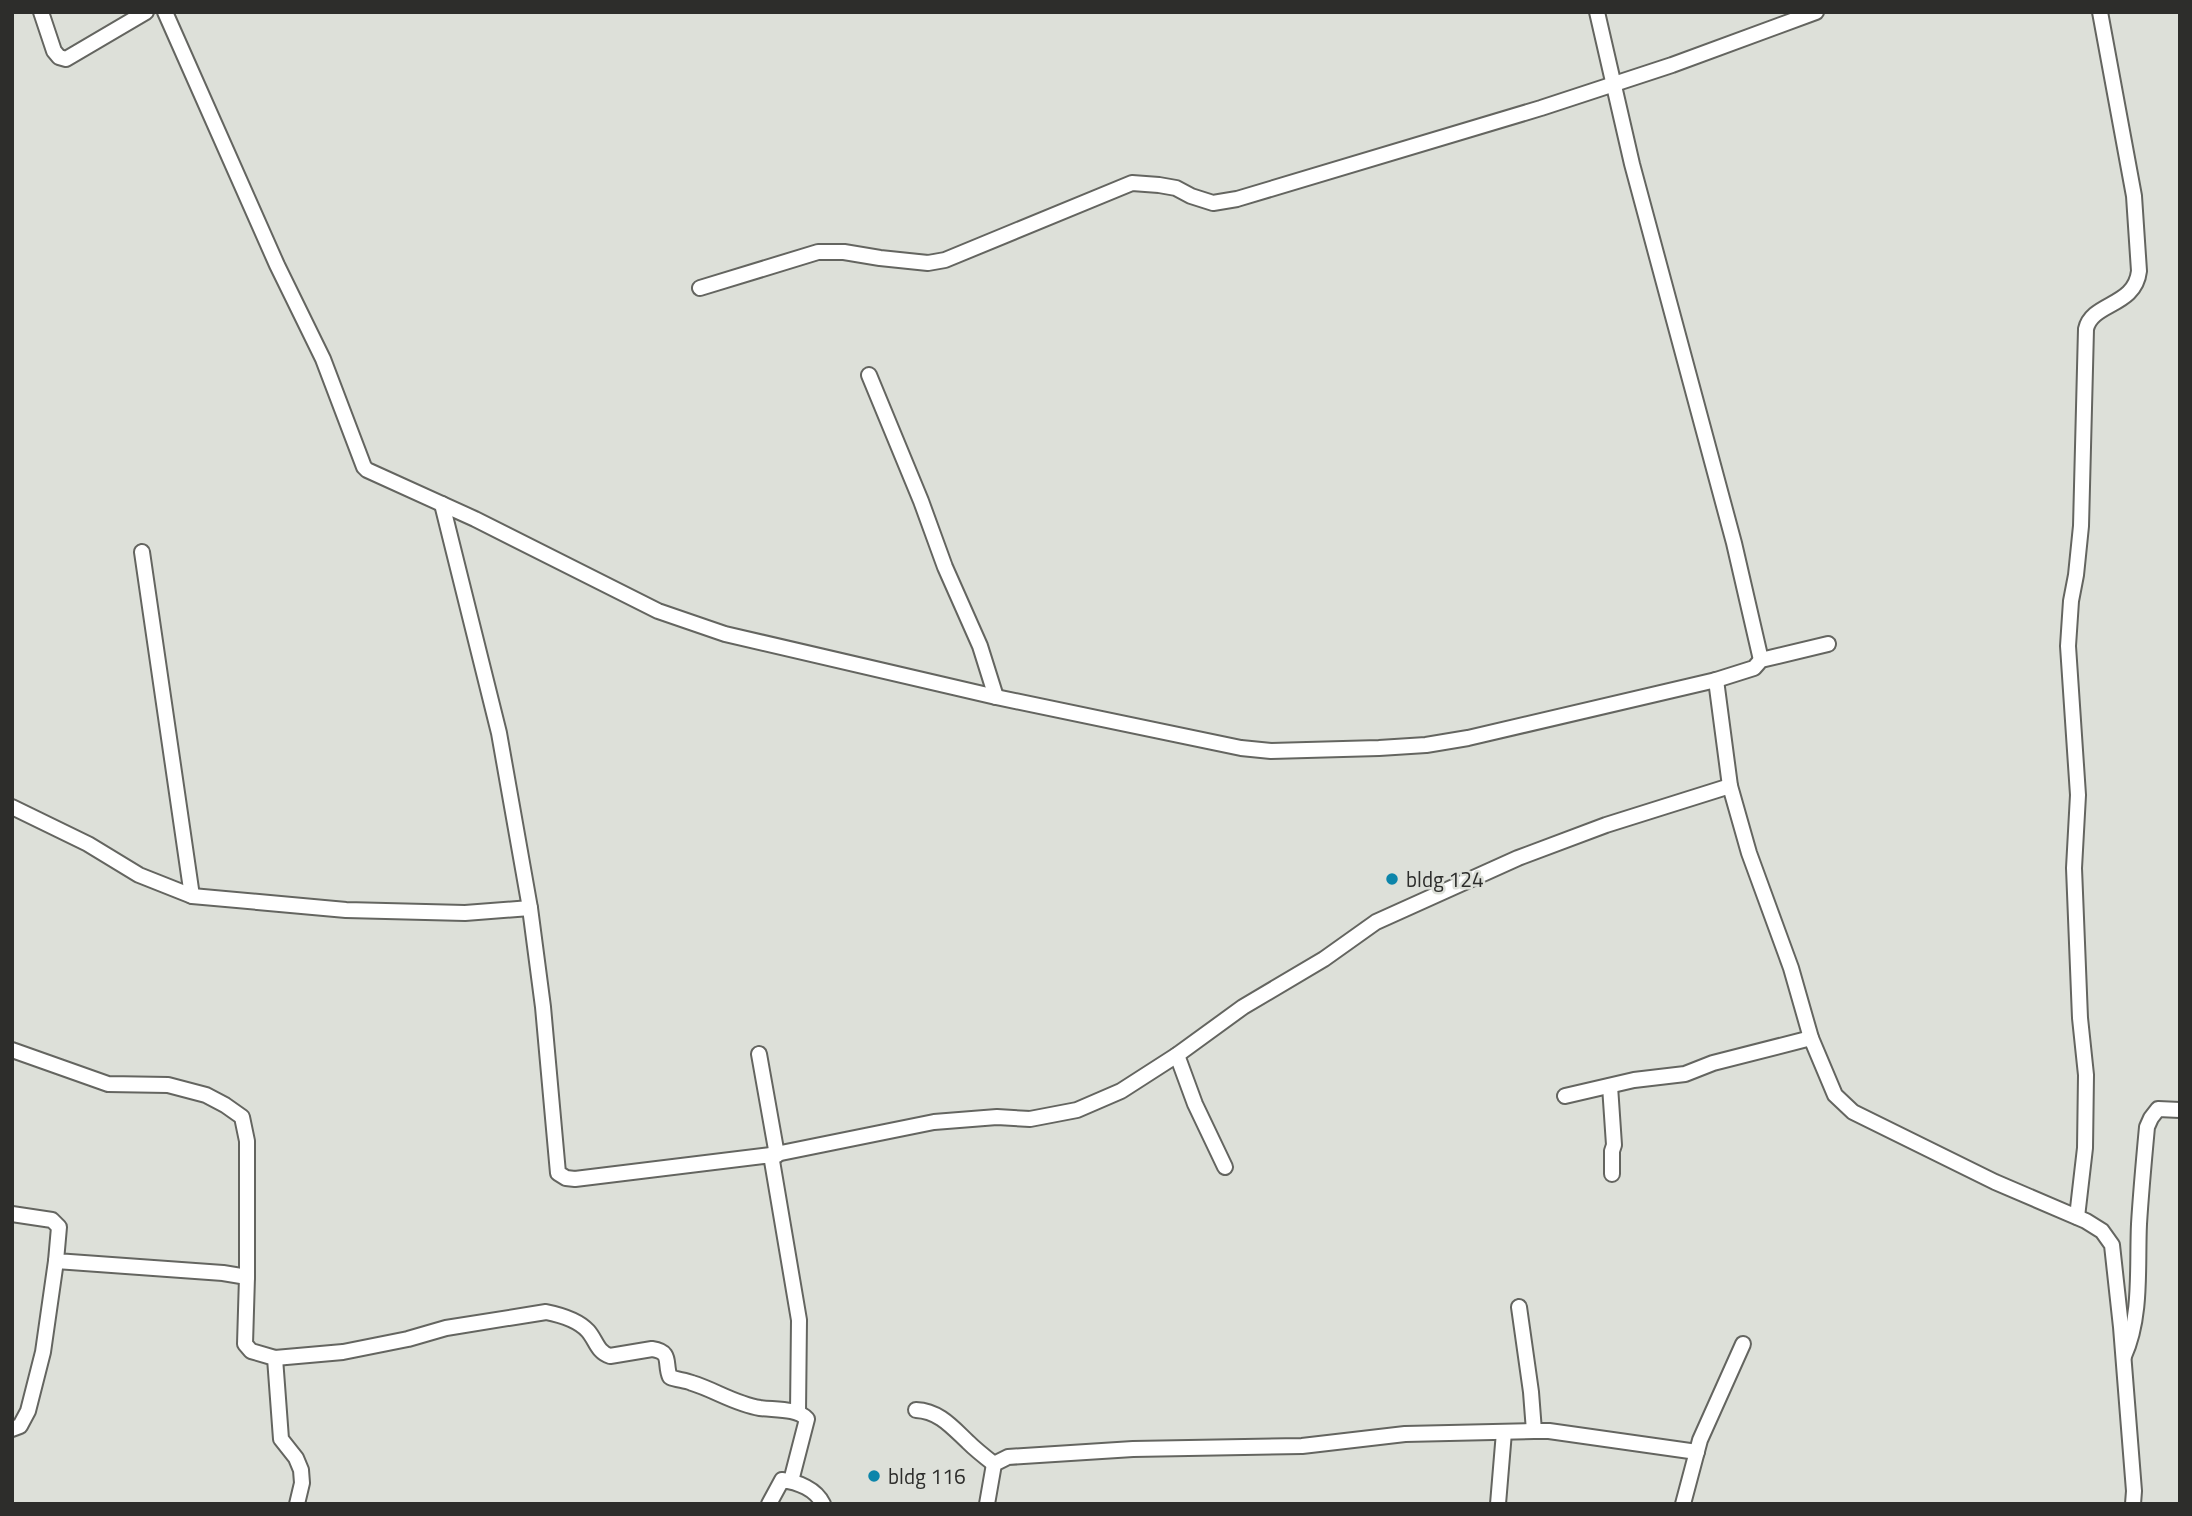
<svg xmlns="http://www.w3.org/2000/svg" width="2192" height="1516" font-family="'Titillium Web',sans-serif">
	<rect width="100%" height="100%" fill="#dde0d9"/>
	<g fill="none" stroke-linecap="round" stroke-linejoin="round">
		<g stroke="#646560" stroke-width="18">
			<g id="minor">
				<polyline points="41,12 54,51 59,57 66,59 146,12"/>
				<polyline points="165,12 277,265 323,359 364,467 367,470 475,519 658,611 725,634 996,697 1241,748 1271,751 1379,748 1426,745 1468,738 1716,680 1754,668 1761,660 1828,644"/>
				<polyline points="1597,12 1632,164 1734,543 1761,660"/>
				<polyline points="700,288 818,252 844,252 880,258 928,263 945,260 1132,183 1159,185 1176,188 1191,196 1213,203 1237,199 1541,108 1672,65 1816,12"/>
				<polyline points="869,375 921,501 945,567 980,646 996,697"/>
				<polyline points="442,504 499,733 530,908 543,1007 558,1173 566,1178 575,1179 771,1155 799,1320 798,1412"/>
				<polyline points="142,552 192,896"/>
				<polyline points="1716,680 1730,786 1749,853 1791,968 1811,1038 1835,1095 1853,1112 1995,1182 2086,1221 2102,1231 2112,1245 2121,1327 2134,1491 2133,1504"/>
				<polyline points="12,807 88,844 139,875 192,896 346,910 465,913 530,908"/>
				<polyline points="12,1050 108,1084 168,1085 206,1095 225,1105 242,1117 247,1141 247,1277"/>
				<polyline points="759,1054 777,1155"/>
				<polyline points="1177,1055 1195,1104 1225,1167"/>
				<polyline points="1610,1086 1614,1145 1612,1151 1612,1174"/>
				<polyline points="1565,1096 1634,1080 1685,1074 1713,1063 1811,1038"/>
				<polyline points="771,1155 934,1122 997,1117 1030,1119 1077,1110 1121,1091 1177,1055 1243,1007 1324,959 1376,922 1518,858 1606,825 1730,786"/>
				<polyline points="12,1214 52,1220 59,1227 56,1261 223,1273 247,1277 245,1344 251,1351 275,1358 281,1439 296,1458 301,1470 302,1483 297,1504"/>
				<path d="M2077,1217L2085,1148L2086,1075L2080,1018L2074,868L2078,795L2068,646L2071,601L2076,575L2081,526L2086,329C2092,302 2135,307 2139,271L2134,196L2100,12"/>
				<polyline points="1519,1307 1531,1392 1534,1431"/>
				<path d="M2124,1356C2142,1317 2137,1266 2139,1224C2141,1191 2144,1159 2147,1127L2151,1118L2158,1109L2180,1110"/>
				<path d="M275,1358L343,1352L408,1339L446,1328L546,1312C561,1315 578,1320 588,1331C596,1340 597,1352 610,1356L652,1349C673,1352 664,1364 670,1377C677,1380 685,1380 692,1383C715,1390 735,1404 760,1408C775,1410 797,1408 807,1419L791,1481"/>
				<path d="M916,1410C939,1411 952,1427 968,1442C976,1450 985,1457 994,1464"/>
				<polyline points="12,1429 20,1426 28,1411 43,1352 56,1261"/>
				<path d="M769,1504L782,1480C798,1482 816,1489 823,1504"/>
				<polyline points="987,1504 994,1464 1008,1457 1133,1449 1302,1446 1405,1434 1534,1431 1549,1431 1697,1452"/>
				<polyline points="1498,1504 1504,1432"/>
				<polyline points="1683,1504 1700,1440 1743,1344"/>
			</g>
		</g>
		<use href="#minor" stroke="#fff" stroke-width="14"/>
	</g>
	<g fill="#0c85aa" stroke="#dde0d9" stroke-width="2.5">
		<circle cx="1392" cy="879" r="7"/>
		<circle cx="874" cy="1476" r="7"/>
	</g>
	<g text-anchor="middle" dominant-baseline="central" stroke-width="5" stroke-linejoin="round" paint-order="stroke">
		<g font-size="21" fill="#2d2d2b" stroke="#dde0d9" text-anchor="start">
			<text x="1406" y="879">bldg 124</text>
			<text x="888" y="1476">bldg 116</text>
		</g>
	</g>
	<rect width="2192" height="1516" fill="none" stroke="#2d2d2b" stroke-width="28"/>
</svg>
